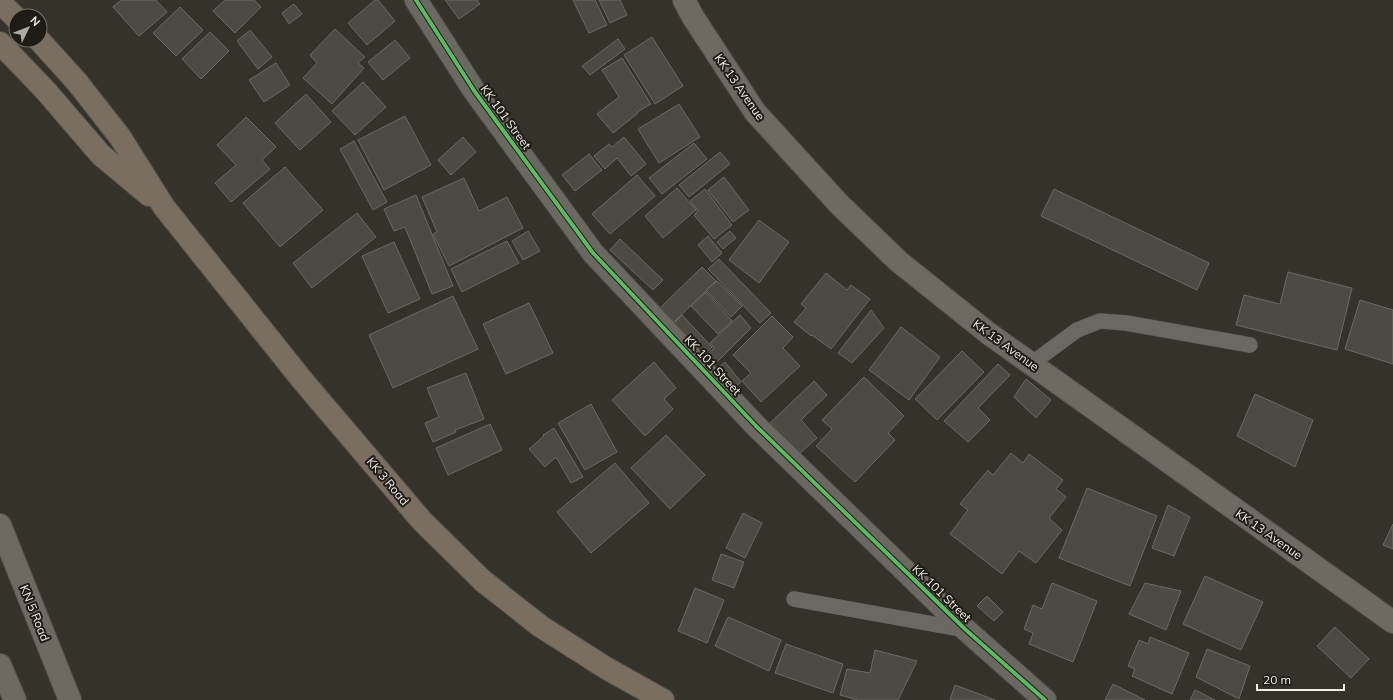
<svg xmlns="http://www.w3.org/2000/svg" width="1393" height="700" font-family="Mulish,sans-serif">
	<rect width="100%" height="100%" fill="#35322a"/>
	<g fill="#4d4a43" stroke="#6b6962">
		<polygon points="121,0 156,0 167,12 139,36 113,7"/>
		<polygon points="225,0 254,0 261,7 235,33 213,11"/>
		<polygon points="375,0 378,0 395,21 367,45 348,23"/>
		<polygon points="445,0 477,0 480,4 459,19"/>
		<polygon points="573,0 595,0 607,25 589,33"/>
		<polygon points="599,0 620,0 627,15 610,23"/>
		<polygon points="294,4 302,14 289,24 282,13"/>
		<polygon points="180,7 203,30 176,56 153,33"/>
		<polygon points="335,29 365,57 358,63 364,68 332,104 303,78 317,63 310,55"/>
		<polygon points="250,30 272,57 258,69 237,41"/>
		<polygon points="210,32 229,51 201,79 182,59"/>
		<polygon points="652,37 683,86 655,104 624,55"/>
		<polygon points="618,39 625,49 590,75 582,66"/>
		<polygon points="395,40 410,58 383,80 368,62"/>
		<polygon points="622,58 651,104 637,112 638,113 613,133 597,114 619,97 602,70"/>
		<polygon points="276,63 290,85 264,102 249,80"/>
		<polygon points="363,82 386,107 355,135 332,111"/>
		<polygon points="306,94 331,122 300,150 275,123"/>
		<polygon points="679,104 700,137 659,163 638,129"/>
		<polygon points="405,116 431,165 384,190 358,140"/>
		<polygon points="246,117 276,147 262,160 270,169 231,202 215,183 236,165 217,145"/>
		<polygon points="463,137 476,152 451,175 438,160"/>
		<polygon points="624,137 646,164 631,176 617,158 605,169 594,156 609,144 612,147"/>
		<polygon points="354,141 387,202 373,210 340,149"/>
		<polygon points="694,143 707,159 662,194 649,178"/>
		<polygon points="720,152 730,164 689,197 679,185"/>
		<polygon points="589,154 602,170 575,191 562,175"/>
		<polygon points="285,167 323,210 280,247 243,203"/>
		<polygon points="637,175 655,196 610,234 592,214"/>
		<polygon points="724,177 749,210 733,222 708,190"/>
		<polygon points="464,178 479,211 507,197 523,228 449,266 433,234 437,232 422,197"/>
		<polygon points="677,188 696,210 663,238 645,216"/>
		<polygon points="705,189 732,225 714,239 694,215 698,211 690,201"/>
		<polygon points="1054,189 1209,263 1197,290 1041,216"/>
		<polygon points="416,195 453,286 432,294 405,227 394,231 384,209"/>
		<polygon points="357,213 376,237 312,288 293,263"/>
		<polygon points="759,220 789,242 759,283 729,260"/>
		<polygon points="528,231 540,251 523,260 512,241"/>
		<polygon points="730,231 736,238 723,249 717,242"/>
		<polygon points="708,236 722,253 712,262 698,245"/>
		<polygon points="620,239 663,280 653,290 610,250"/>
		<polygon points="507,241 519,263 462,292 451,269"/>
		<polygon points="394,242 420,299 388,313 362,256"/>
		<polygon points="719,259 771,313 760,323 708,269"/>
		<polygon points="702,267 716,281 673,323 659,309"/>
		<polygon points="1288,272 1352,288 1337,350 1236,325 1244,295 1280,304"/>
		<polygon points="826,273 847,290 851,285 870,299 831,349 812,335 811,336 794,322 806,308 801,304"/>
		<polygon points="717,281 742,306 731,317 706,290"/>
		<polygon points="706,292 732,321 718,334 691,306"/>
		<polygon points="453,296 478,349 393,388 369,335"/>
		<polygon points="1360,300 1393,310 1393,364 1345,349"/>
		<polygon points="529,303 553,353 506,374 483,324"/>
		<polygon points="871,310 884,328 852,363 838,353"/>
		<polygon points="682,315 712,347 704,355 674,323"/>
		<polygon points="740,315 751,328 715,364 706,356 714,348 710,343"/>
		<polygon points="772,316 793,337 783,348 800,366 761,402 742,381 751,373 733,355"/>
		<polygon points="901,327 940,357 909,400 869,370"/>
		<polygon points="962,351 984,372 937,420 915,399"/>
		<polygon points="654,362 676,388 664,399 673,409 645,436 612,400"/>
		<polygon points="725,362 741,382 735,387 719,367"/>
		<polygon points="998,364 1010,375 978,408 990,420 968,442 944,421"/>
		<polygon points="466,373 484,419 455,430 456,432 433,442 425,423 439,417 427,388"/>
		<polygon points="864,377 904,416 888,433 895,440 855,482 816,446 832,429 822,420"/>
		<polygon points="1026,379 1051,400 1036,418 1014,397"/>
		<polygon points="814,381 827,395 801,420 817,438 799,454 783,436 781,438 768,425"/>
		<polygon points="1255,394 1313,420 1295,467 1237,436"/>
		<polygon points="591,404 617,452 585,470 558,423"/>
		<polygon points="490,424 502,450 448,475 436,448"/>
		<polygon points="554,428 583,477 571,483 556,457 545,467 529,449 544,436 543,435"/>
		<polygon points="666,435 705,475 670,509 631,468"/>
		<polygon points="1011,453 1023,463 1029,454 1063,480 1056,489 1066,497 1049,518 1062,530 1036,563 1019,551 1002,574 950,534 968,510 960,504 988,470 993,475"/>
		<polygon points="615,463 649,503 591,553 557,512"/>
		<polygon points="1087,488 1157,516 1130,586 1059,558"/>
		<polygon points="1168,505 1190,517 1174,556 1152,548"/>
		<polygon points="743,513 762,523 745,558 726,548"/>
		<polygon points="1393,524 1393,549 1383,545"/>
		<polygon points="721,554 744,562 734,588 712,580"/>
		<polygon points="1205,576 1263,602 1241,650 1183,624"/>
		<polygon points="1052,583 1097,601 1073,662 1029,644 1033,633 1024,629 1033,605 1042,609"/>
		<polygon points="1145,583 1181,591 1166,630 1129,614"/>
		<polygon points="695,588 724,600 707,643 678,631"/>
		<polygon points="987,596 1003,612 994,621 977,606"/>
		<polygon points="728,617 781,640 769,671 715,646"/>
		<polygon points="1335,627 1369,659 1351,678 1317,646"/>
		<polygon points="1150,637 1189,653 1172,694 1132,676 1135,669 1128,666 1139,640 1148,644"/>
		<polygon points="786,644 843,664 833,693 775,673"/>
		<polygon points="1207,649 1250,666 1239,699 1196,677"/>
		<polygon points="875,650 917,661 898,700 858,700 840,695 847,669 870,673"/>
		<polygon points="1113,684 1145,700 1105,700"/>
		<polygon points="955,685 995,700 950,700"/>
		<polygon points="1195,690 1215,700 1190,700"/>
	</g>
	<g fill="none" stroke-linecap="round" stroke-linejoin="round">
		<g stroke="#52504a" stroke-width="16">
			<g id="lane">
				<polyline points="1031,364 1077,330 1100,321 1126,323 1250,345"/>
				<polyline points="794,599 966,630"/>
			</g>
		</g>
		<g stroke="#52504a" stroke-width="24">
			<polyline id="street" points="416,0 475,92 593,253 756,426 966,630 1045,700"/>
		</g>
		<g stroke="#52504a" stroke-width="24">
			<g id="secondary">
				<polyline points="684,0 693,17 755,112 839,204 898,261 988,333 1393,622"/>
				<polyline points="0,525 70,700"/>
				<polyline points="0,665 15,700"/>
			</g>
		</g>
		<g stroke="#52504a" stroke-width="24">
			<g id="highway">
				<polyline points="0,2 16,18"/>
				<polyline points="39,40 77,82 120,137 164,207 303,381 422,521 483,581 540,626 606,668 663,700"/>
				<polyline points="0,43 45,90 101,155 149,195"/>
			</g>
		</g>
		<use href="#lane" stroke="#6a6861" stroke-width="15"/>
		<use href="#street" stroke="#6a6861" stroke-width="22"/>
		<use href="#secondary" stroke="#6e6a61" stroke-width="22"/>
		<use href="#highway" stroke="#796e60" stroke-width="22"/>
		<g stroke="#1e1c15" stroke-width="6">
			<polyline id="cycleway" points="416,0 475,92 593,253 756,426 966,630 1045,700"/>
		</g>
		<use href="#cycleway" stroke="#5cba63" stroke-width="4"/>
	</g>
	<g text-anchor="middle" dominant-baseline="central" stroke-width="4" stroke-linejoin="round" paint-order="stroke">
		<g font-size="12" fill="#f0ede4" stroke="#1e1c15">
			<text transform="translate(740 87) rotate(55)">KK 13 Avenue</text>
			<text transform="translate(506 117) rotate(54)">KK 101 Street</text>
			<text transform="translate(1006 345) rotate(36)">KK 13 Avenue</text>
			<text transform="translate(713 365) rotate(47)">KK 101 Street</text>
			<text transform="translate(388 481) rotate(50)">KK 3 Road</text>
			<text transform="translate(1269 534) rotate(35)">KK 13 Avenue</text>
			<text transform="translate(942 593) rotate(44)">KK 101 Street</text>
			<text transform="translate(35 613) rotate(68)">KN 5 Road</text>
		</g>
	</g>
	<g transform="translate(28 28) rotate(47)"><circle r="19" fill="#1e1c15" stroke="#727068"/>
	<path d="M0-3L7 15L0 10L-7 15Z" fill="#afaca3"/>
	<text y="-6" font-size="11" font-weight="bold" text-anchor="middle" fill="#f0ede4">N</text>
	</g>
	<path d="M1257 684v6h87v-6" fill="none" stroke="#f0ede4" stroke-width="2"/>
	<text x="1263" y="684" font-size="12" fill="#f0ede4" stroke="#1e1c15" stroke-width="3" paint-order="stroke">20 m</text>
</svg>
